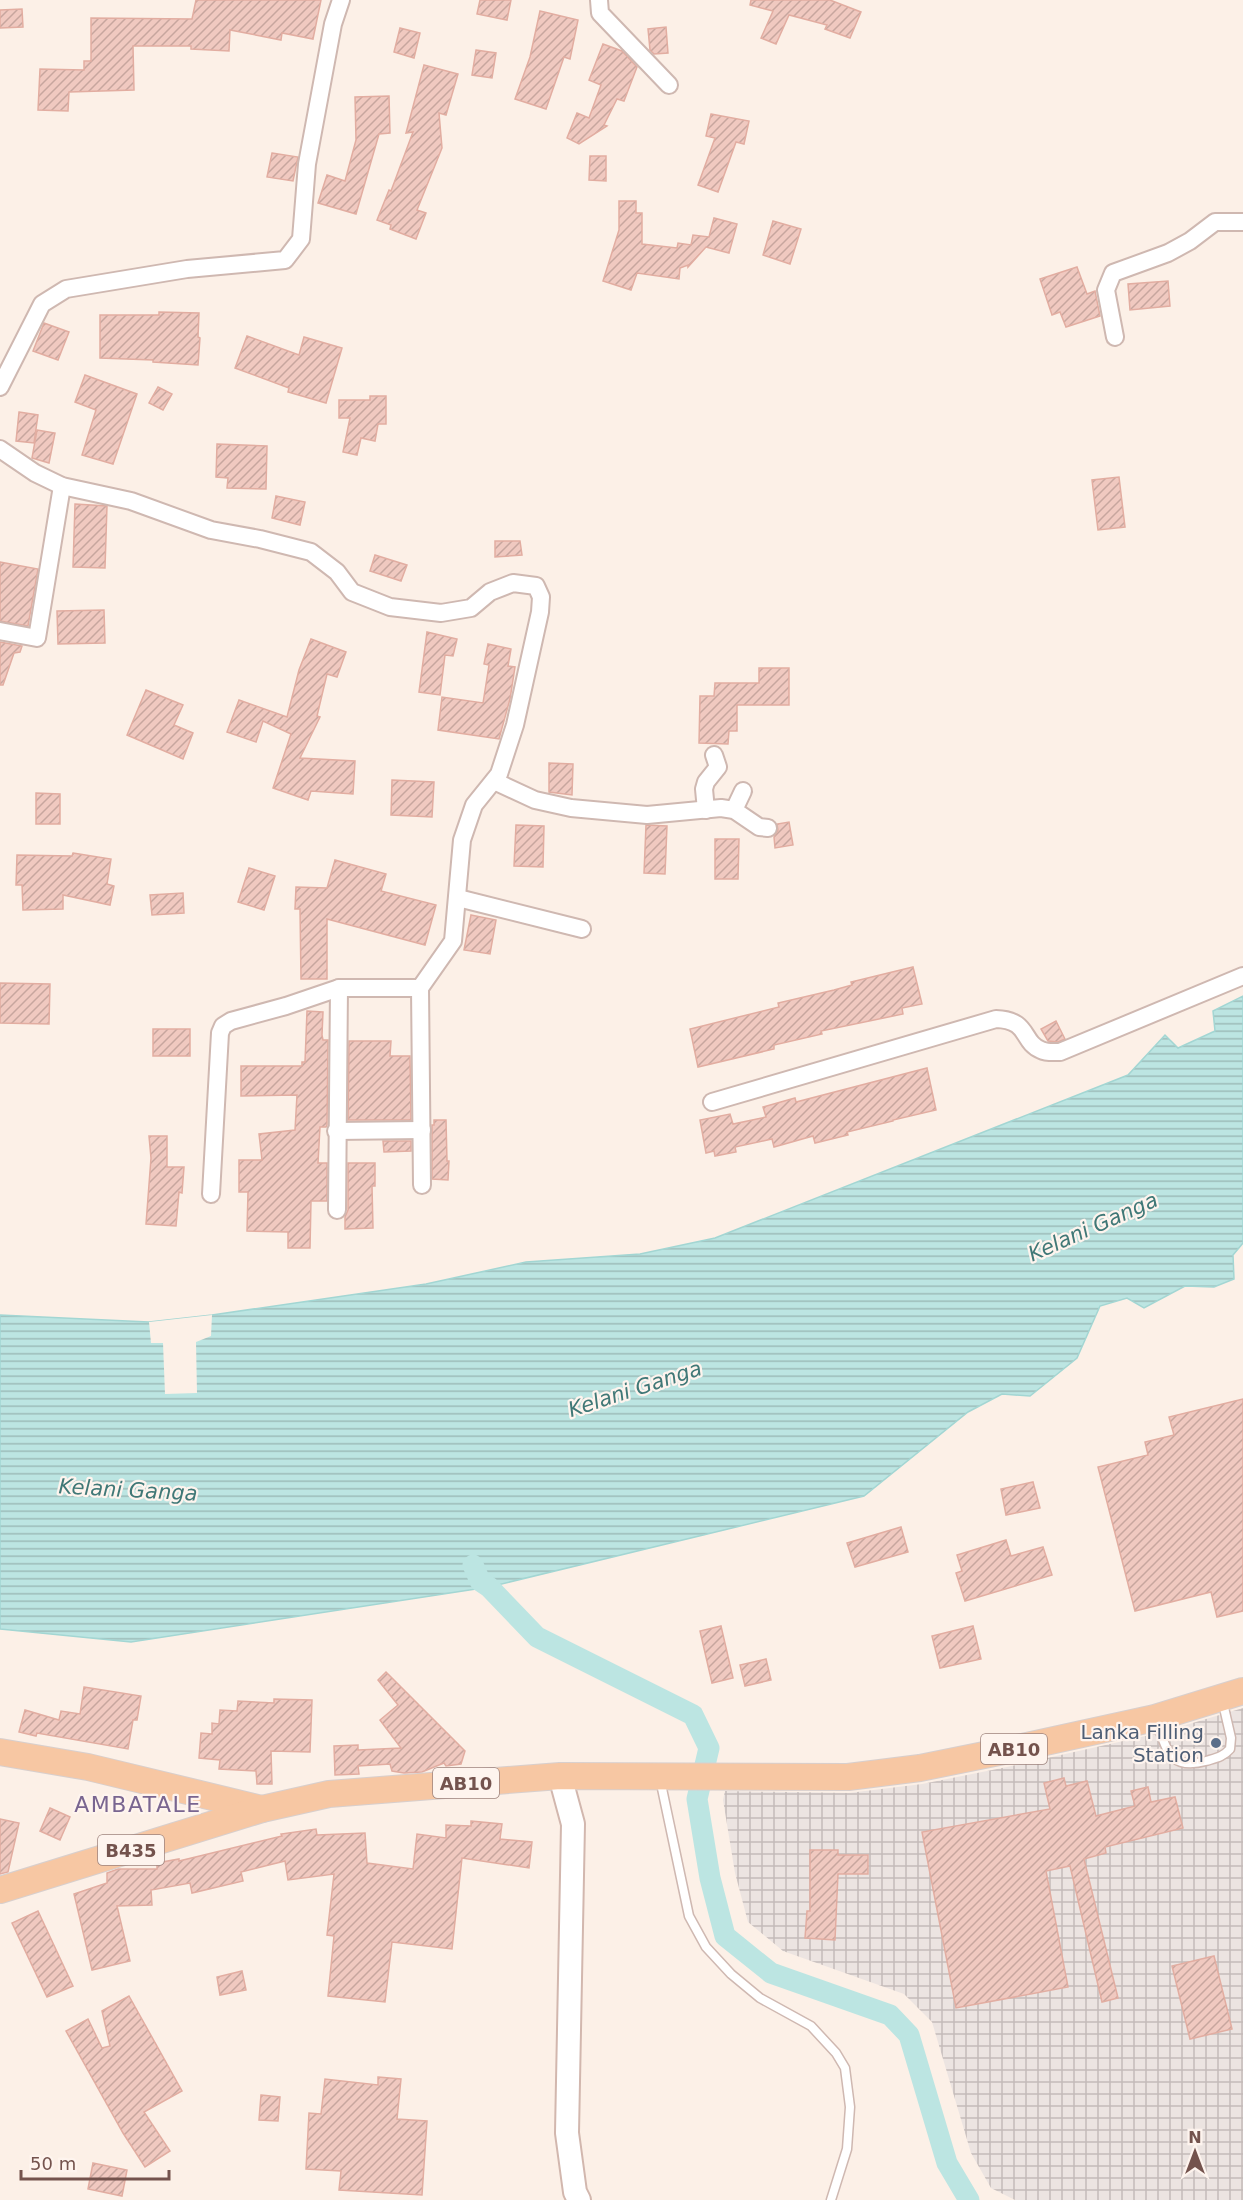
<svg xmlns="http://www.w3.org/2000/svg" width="1243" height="2200" font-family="'DejaVu Sans',sans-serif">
	<defs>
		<pattern id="industrial-grid" width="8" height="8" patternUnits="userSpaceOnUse" patternTransform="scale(1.5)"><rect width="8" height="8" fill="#ece4e1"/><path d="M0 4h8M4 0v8" fill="none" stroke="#c4bbb9"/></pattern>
		<pattern id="water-rules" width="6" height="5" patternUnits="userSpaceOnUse" patternTransform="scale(1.5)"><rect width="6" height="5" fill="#bce5e2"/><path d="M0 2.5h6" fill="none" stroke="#9dbcb9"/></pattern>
		<pattern id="building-hatch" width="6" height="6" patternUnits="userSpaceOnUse" patternTransform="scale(1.5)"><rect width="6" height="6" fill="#f0c9c0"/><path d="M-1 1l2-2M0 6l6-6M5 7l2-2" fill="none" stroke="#c7a69e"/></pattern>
	</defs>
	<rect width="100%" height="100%" fill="#fcf0e7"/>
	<polygon fill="url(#industrial-grid)" points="1243,1708 1243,2200 1015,2200 991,2188 971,2153 932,2022 904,1994 783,1951 748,1922 735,1873 723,1800 725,1791 849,1793 922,1784 1007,1767 1159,1733"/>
	<polygon fill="url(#water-rules)" stroke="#a3d6d3" stroke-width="1.5" points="1243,996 1243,1243 1233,1255 1234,1279 1214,1287 1185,1286 1144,1308 1127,1298 1100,1306 1077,1358 1030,1396 1002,1394 968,1412 864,1496 489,1587 131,1642 0,1629 0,1315 149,1322 212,1315 426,1284 526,1262 640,1254 715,1238 1128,1075 1165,1035 1178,1048 1215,1031 1213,1011"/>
	<polygon fill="#fcf0e7" points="212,1315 211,1336 196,1342 197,1393 165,1394 163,1343 151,1343 149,1322"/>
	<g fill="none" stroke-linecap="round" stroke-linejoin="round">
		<polyline stroke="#bce5e2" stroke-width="21" points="473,1565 480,1581 489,1587 537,1637 693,1715 709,1748 697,1799 710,1878 725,1936 771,1973 890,2015 909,2035 947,2163 969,2200"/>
	</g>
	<g fill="url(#building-hatch)" stroke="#e2ada1" stroke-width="1.5">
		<polygon points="196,0 321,0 313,39 282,33 281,40 230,30 229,51 191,49 191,46 133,46 134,90 69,92 68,111 38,110 40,69 84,70 84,61 91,61 91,18 192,19"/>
		<polygon points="480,0 511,0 507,20 477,14"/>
		<polygon points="751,0 830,0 861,12 850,38 825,29 827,25 789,15 776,44 761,38 773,11 750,5"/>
		<polygon points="22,9 23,27 0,28 0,10"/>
		<polygon points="540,11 578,20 570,59 564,57 546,109 515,99 530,57"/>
		<polygon points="666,27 668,53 654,54 650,50 648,29"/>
		<polygon points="400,28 420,33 414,58 394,52"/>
		<polygon points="603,44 622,51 637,67 624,101 617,99 604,125 607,126 579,144 567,138 577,113 589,118 601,85 589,80"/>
		<polygon points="476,50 496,53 492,78 472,75"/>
		<polygon points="424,65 458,74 446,115 439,113 442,148 417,210 426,213 416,239 390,229 391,225 377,220 389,190 391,191 413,132 406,133"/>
		<polygon points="389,96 390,133 379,134 356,214 318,203 327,175 345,181 356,140 355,97"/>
		<polygon points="711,114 749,121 744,144 736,142 718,192 698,185 715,138 706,136"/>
		<polygon points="272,153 298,157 293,181 267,177"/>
		<polygon points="590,156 606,156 606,181 589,180"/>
		<polygon points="619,201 636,201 636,213 642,213 642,244 677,248 678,243 691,245 693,235 709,237 714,218 737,224 729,253 706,247 688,267 688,265 680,268 679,279 637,273 631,290 603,281 619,230"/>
		<polygon points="773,221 801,229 790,264 763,255"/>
		<polygon points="1077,267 1087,294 1095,291 1100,316 1066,327 1060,312 1052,315 1040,279"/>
		<polygon points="1168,281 1170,306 1130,310 1128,284"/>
		<polygon points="159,312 199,313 198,337 200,338 198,365 153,362 153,360 100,358 100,315 159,315"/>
		<polygon points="44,323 69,332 58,360 33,351"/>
		<polygon points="247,336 299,355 304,337 342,348 326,403 288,392 289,388 235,368"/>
		<polygon points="85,375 137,394 113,464 82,455 96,410 75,402"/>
		<polygon points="158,387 172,394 163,410 149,403"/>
		<polygon points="370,396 386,396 386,424 378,424 375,441 361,438 357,455 343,452 350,418 339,418 339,400 370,400"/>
		<polygon points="19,412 38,415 34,443 16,441"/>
		<polygon points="37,430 55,433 49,463 32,458"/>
		<polygon points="217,444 267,446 266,489 227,488 228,478 216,477"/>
		<polygon points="1119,477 1125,527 1098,530 1092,480"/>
		<polygon points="276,496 305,502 300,525 272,518"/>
		<polygon points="75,504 107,506 105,568 73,567"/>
		<polygon points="495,541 520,541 522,555 495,557"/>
		<polygon points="375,555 407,565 401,581 370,571"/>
		<polygon points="0,562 38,569 28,626 0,621"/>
		<polygon points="104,610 105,643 58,644 57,611"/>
		<polygon points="427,632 457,639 453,656 445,655 440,695 419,692"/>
		<polygon points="311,639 346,652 337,677 327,674 317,716 320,717 300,758 355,761 353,794 311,791 308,800 273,788 291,734 263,721 256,742 227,732 239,700 287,717 299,670"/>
		<polygon points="0,642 22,646 20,652 14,653 3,685 0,685"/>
		<polygon points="488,644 511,649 508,666 515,667 510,699 499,739 438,730 442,697 483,703 489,665 484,664"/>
		<polygon points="759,668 789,668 789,705 737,705 737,731 729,731 728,744 699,743 700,696 714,696 715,683 759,683"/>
		<polygon points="146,690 183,705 174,725 193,733 183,759 127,735"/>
		<polygon points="549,763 573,764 572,795 549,792"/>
		<polygon points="392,780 434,782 432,817 391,815"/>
		<polygon points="36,793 60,794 60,824 36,824"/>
		<polygon points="789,822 793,845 775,848 774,837 778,830 777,824"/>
		<polygon points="516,825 544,826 543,867 514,866"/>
		<polygon points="646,825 667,826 665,874 644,873"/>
		<polygon points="715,839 739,839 738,879 715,879"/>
		<polygon points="73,853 111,859 107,884 114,886 110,905 63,895 63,909 23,910 22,885 16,885 17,855 72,856"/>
		<polygon points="335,860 386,874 381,891 436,905 425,945 327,919 327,979 301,979 300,909 295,909 296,887 327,888"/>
		<polygon points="249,868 275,876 264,910 238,902"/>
		<polygon points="183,893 184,913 152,915 150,895"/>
		<polygon points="471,915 496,920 490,954 464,950"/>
		<polygon points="913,967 922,1004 902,1008 903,1014 821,1031 822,1034 774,1045 774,1049 698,1067 690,1029 779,1007 778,1003 834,990 852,985 851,982"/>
		<polygon points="0,983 50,984 49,1024 0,1023"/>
		<polygon points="307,1011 323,1012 322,1035 323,1040 328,1040 327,1125 326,1127 320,1127 318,1163 327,1163 327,1201 311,1201 310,1248 288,1248 288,1232 247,1231 248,1192 239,1192 239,1160 262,1160 259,1134 295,1130 297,1095 241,1096 241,1066 302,1066 302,1062 305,1062"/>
		<polygon points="1056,1021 1065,1039 1058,1042 1048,1041 1041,1029"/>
		<rect x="153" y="1029" width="37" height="27"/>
		<polygon points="349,1041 391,1041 390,1056 410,1056 411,1120 348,1120"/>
		<polygon points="927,1068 936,1110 893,1120 893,1121 847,1132 848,1135 815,1143 813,1136 774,1147 772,1139 735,1147 736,1152 715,1156 714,1151 706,1153 700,1120 730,1114 733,1124 766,1117 763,1107 795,1098 796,1102"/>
		<polygon points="434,1120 446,1120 447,1161 449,1161 448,1180 432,1179 432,1125 434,1125"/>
		<polygon points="149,1136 167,1136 167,1167 184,1167 182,1193 179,1192 176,1226 146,1224 151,1158"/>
		<polygon points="383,1141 411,1141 411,1151 384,1152"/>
		<polygon points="348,1163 375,1163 375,1186 372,1186 373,1228 345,1229 345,1217 348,1210"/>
		<polygon points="1243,1399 1243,1611 1217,1617 1211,1592 1135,1611 1098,1467 1148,1455 1145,1442 1174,1435 1169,1417"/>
		<polygon points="1033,1482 1040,1508 1006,1515 1001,1489"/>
		<polygon points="901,1527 908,1552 855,1567 847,1543"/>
		<polygon points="1006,1540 1011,1556 1043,1547 1052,1575 965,1601 956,1573 962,1571 957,1555"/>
		<polygon points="721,1626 733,1678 712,1683 700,1631"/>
		<polygon points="973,1626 981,1659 940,1668 932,1636"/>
		<polygon points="766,1659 771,1680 745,1686 740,1665"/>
		<polygon points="386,1672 465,1751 461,1764 446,1766 444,1763 422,1772 404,1773 392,1771 390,1764 358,1766 359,1774 335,1775 334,1746 358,1745 358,1750 401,1748 380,1720 398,1705 378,1680"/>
		<polygon points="84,1687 141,1696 137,1720 133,1720 128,1749 37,1733 36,1736 19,1732 25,1710 59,1720 61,1711 80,1714"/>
		<polygon points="274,1699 312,1700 310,1752 271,1751 272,1784 257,1784 256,1771 219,1769 220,1760 199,1758 201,1733 212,1734 212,1723 219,1724 220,1710 237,1711 238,1701 274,1703"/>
		<polygon points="1064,1778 1066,1786 1087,1781 1096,1816 1135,1806 1131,1791 1148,1787 1151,1802 1175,1797 1183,1828 1105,1847 1106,1853 1084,1859 1118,1998 1102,2002 1070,1866 1046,1871 1068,1987 956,2008 922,1832 1050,1809 1044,1783"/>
		<polygon points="50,1808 70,1817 60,1840 40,1831"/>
		<polygon points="0,1819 19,1823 8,1872 0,1874"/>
		<polygon points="471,1821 502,1824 500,1839 532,1842 529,1868 462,1858 452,1949 392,1942 385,2002 328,1996 334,1936 327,1935 334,1874 288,1880 285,1861 241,1872 243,1881 192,1893 190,1883 151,1890 152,1905 117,1906 130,1961 92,1970 74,1894 107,1883 107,1873 118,1869 157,1869 157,1863 179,1859 179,1861 282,1836 281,1834 316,1829 317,1835 365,1833 367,1863 413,1869 417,1834 446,1838 446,1825 471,1826"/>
		<polygon points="810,1850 838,1850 838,1855 868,1855 868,1874 838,1874 835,1940 805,1938 807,1911 810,1911"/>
		<polygon points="38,1911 73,1986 47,1997 12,1923"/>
		<polygon points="1214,1956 1232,2029 1190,2039 1172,1966"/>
		<polygon points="242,1971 246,1990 220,1995 217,1977"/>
		<polygon points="129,1996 182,2091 144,2112 170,2151 145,2167 123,2133 66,2031 88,2019 102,2048 110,2046 102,2011"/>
		<polygon points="378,2077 401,2079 397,2119 427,2121 422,2195 339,2190 341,2171 306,2169 309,2113 321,2114 325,2079 378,2085"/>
		<polygon points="261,2095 280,2097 278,2121 259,2120"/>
		<polygon points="93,2163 127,2170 122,2196 88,2189"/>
	</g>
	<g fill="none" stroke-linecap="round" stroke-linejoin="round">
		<g stroke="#cfb8b1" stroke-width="11">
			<g id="lane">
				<path d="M1156,1721C1167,1749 1169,1771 1206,1761C1216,1758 1223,1757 1230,1749L1231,1738L1222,1699"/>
				<polyline points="660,1779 689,1916 706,1947 731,1974 760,1998 811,2026 836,2053 845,2068 850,2107 847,2149 831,2200"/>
			</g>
		</g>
		<g stroke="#cfb8b1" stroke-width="20">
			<g id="street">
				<polyline points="599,0 600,13 669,85"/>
				<polyline points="1115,337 1106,290 1113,273 1168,253 1190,241 1215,222 1243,222"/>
				<polyline points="0,387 42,304 66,289 187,269 285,260 301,239 307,164 333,24 341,0"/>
				<polyline points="0,449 35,473 62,486 131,501 211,530 260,539 311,552 337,572 352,592 390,607 441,613 471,608 490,592 513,583 536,586 541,597 540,612 515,725 499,774 474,805 462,840 453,941 420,988 422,1185"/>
				<polyline points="0,631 37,638 62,486"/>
				<polyline points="494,781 535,800 571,808 647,815 721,808 734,810 759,827 768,828"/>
				<polyline points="706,810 704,789 706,782 718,767 714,755"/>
				<polyline points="734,810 743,791"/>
				<polyline points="458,898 582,929"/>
				<path d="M712,1102L996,1019C1030,1020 1021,1042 1041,1050C1047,1053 1054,1052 1060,1052L1243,976"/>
				<polyline points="336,1131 422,1130"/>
				<polyline points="211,1194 220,1033 223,1026 231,1021 286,1006 339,988 420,988"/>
				<polyline points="337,1210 339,988"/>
			</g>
		</g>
		<g stroke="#d2b7ae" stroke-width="26">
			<polyline id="secondary" points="560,1776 573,1824 567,2133 575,2192 579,2200"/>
		</g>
		<g stroke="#d8cfcd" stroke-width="28">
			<g id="primary">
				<polyline points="0,1752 88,1767 262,1809"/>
				<polyline points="0,1890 262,1809 329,1794 560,1776 848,1777 920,1768 1004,1751 1155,1718 1243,1691"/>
			</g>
		</g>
		<use href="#lane" stroke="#fff" stroke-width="8"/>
		<use href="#street" stroke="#fff" stroke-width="16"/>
		<use href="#secondary" stroke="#fff" stroke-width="22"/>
		<use href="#primary" stroke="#f7c7a3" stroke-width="26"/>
	</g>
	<circle fill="#5c6f8a" stroke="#fef4ee" stroke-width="2" cx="1216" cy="1743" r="6"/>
	<g text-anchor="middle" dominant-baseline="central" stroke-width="4.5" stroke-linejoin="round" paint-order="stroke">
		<g fill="#fef4ee" stroke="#9d837d" stroke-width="1.5">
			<rect x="981" y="1734" width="66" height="30" rx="4.5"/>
			<rect x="433" y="1768" width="66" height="30" rx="4.5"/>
			<rect x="98" y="1835" width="66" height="30" rx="4.5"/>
		</g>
		<g font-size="18" font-weight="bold" fill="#74534d">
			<text x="1014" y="1749">AB10</text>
			<text x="466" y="1783">AB10</text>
			<text x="131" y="1850">B435</text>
		</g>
		<g font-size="20" fill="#4e5e75" stroke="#fef4ee" text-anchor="end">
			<text x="1204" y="1732">Lanka Filling<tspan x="1204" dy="23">Station</tspan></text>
		</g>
		<g font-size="21" font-style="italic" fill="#407877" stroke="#fef4ee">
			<text transform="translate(1093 1227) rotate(-24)">Kelani Ganga</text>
			<text transform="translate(635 1389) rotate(-18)">Kelani Ganga</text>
			<text transform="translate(128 1490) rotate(3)">Kelani Ganga</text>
		</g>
		<g font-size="22" letter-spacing="1.5" fill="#796590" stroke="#fef4ee">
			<text x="138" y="1804">AMBATALE</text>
		</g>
	</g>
	<g transform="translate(1195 2152)" stroke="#fef4ee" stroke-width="4.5" paint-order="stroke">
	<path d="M0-4.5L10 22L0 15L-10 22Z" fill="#74534d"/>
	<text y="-9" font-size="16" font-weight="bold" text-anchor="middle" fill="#74534d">N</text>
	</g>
	<path d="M21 2170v9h148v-9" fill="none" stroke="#74534d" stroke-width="3"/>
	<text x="30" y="2170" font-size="18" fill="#74534d" stroke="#fef4ee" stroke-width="4.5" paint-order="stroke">50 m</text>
</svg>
